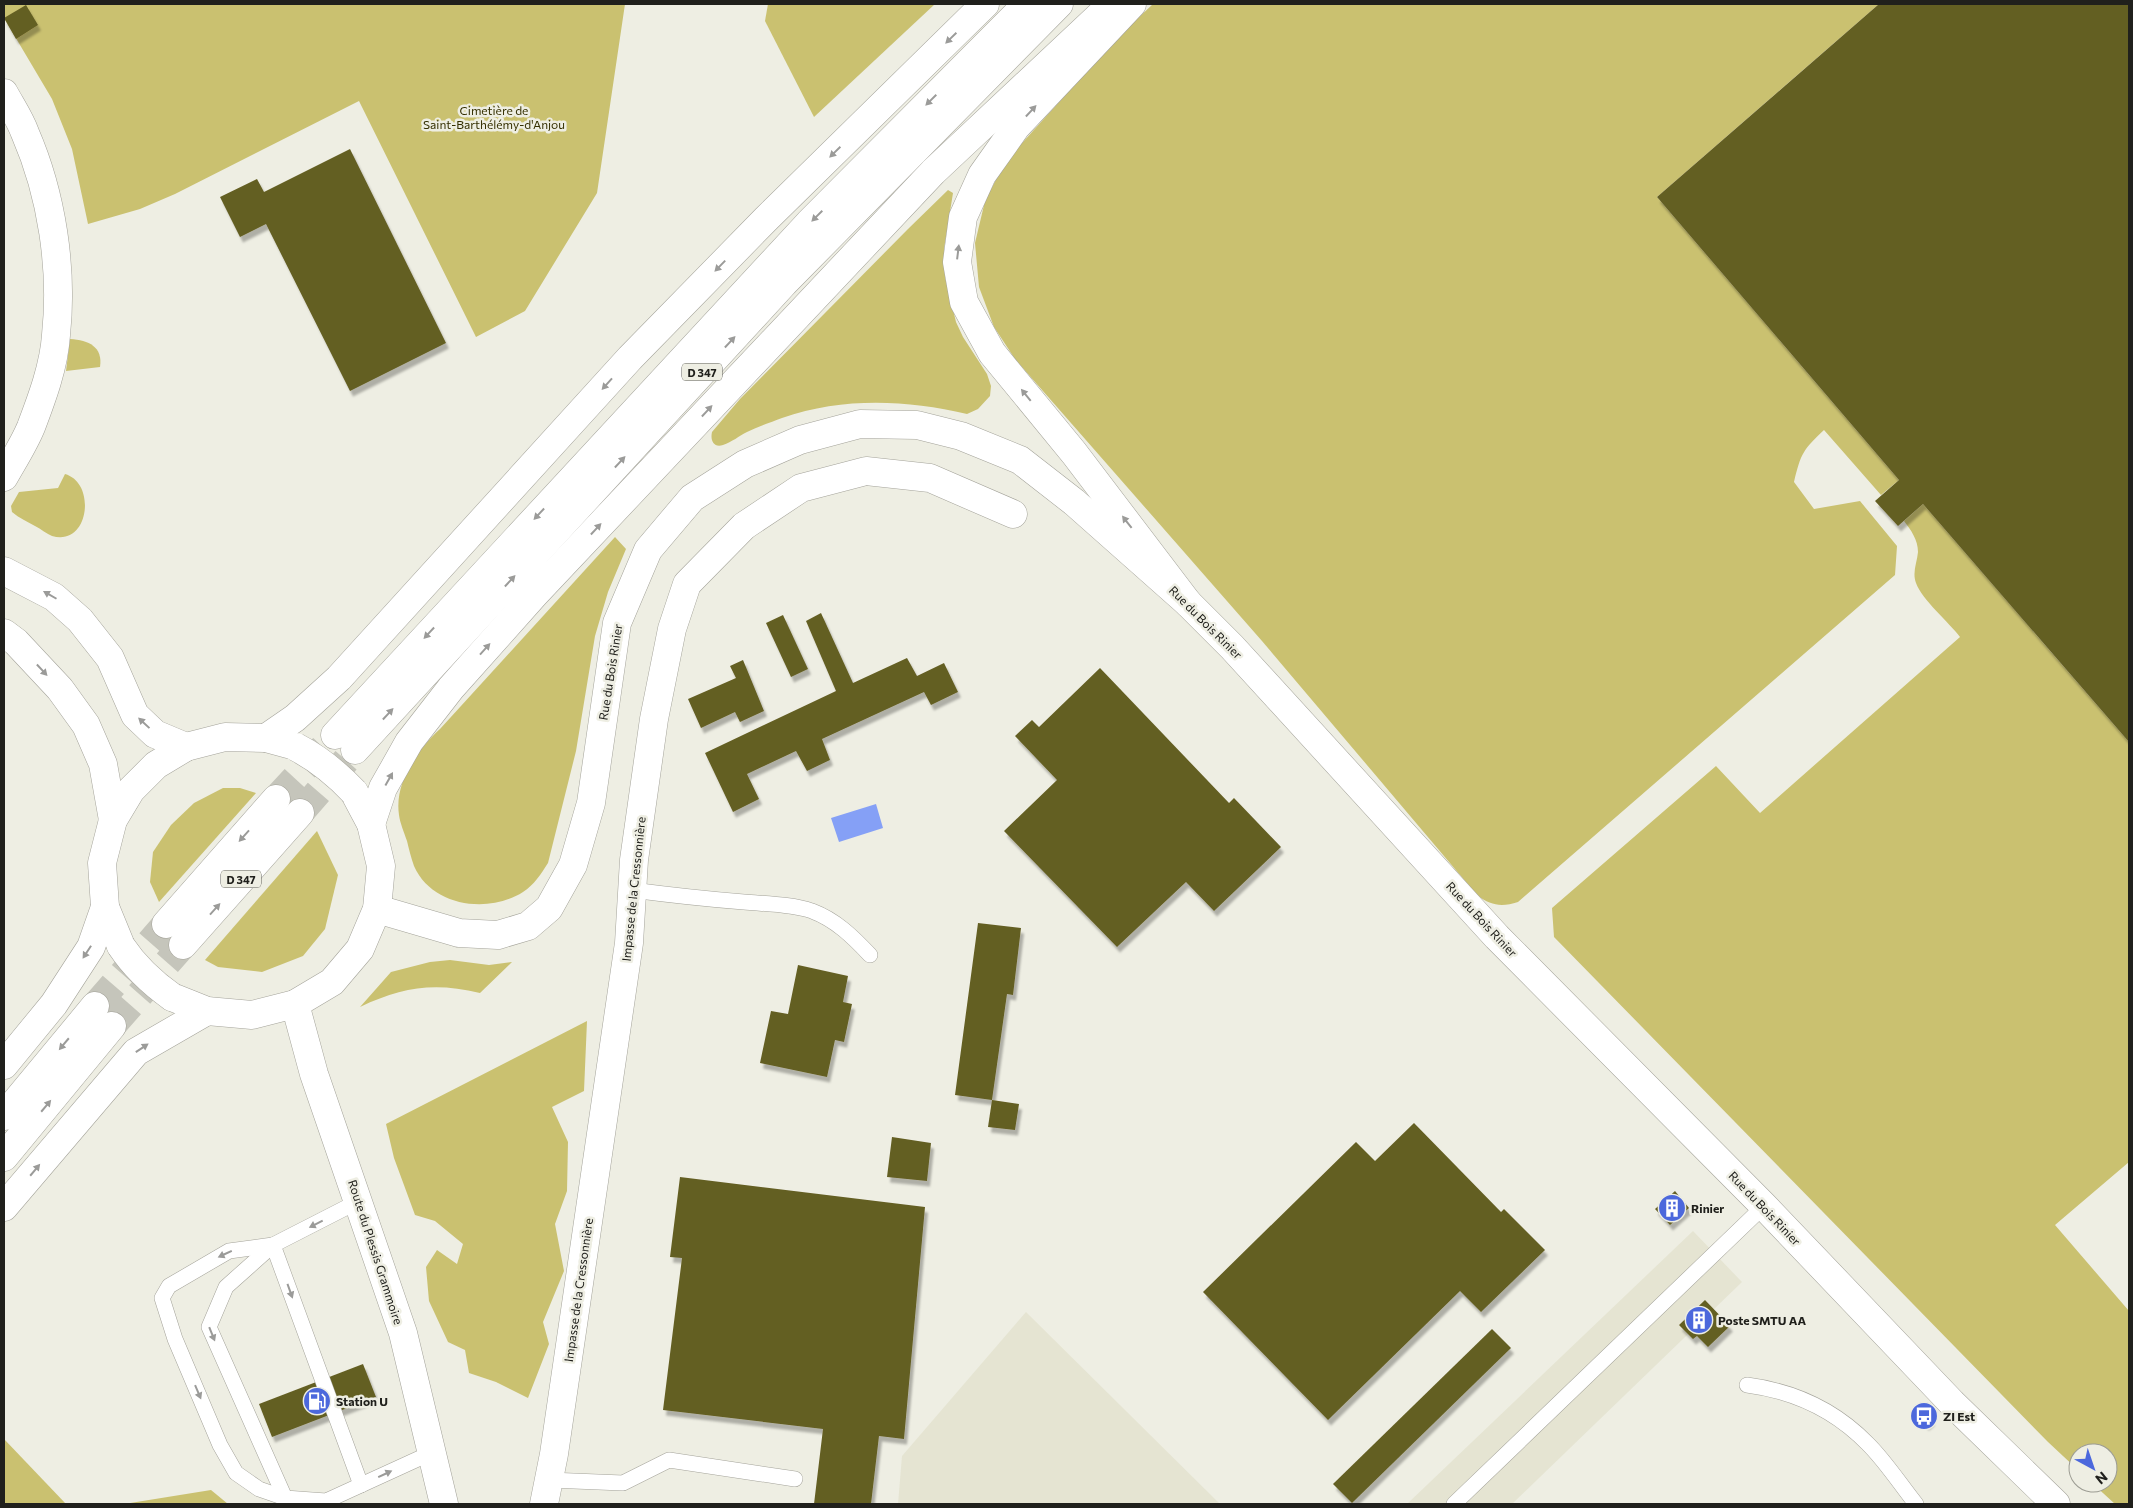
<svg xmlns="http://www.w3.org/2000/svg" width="2133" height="1508" font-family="Commissioner,sans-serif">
	<defs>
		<filter id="shadow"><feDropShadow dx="3" dy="5.5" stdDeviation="1" flood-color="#0004"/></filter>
	</defs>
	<rect width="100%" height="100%" fill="#eeeee3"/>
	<g fill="#e5e4d2">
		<polygon points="1693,1231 1742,1282 1512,1504 1407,1504"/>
		<polygon points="1026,1312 1220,1504 898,1504 902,1456"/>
	</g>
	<g fill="#cac170">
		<polygon points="4,4 625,4 597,193 525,311 476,337 359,101 175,194 140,209 88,224 72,149 52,99 4,18"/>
		<polygon points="768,4 935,4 814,117 765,21"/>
		<path d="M1153,4H1879L1657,197L1899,480L1881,495L1824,430C1803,450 1801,453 1794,482L1814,509L1860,501L1897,546L1895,575L1518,902C1502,907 1491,906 1477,895L1262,641L1015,359L994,327L979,287L975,243L985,201L1005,162L1116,39Z"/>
		<path d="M948,190L953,193L944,249L945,277L956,322L963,337L987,374L991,386L990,396L978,409L967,414C906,400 843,397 782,418C771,422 758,427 747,432C739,436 732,442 723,445C714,448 710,441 712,432L740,399L908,229Z"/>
		<path d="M70,339C89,340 103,347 100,367L66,371Z"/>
		<path d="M65,474C97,483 89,547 52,536C47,534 41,529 35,526C28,522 19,518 12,512L11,506L19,492L58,488Z"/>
		<path d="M1923,504L2129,742V1162L2055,1225L2129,1311V1504H2115L2092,1483H2108V1453H2078V1470L2048,1442L1554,937L1552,908L1716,766L1760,813L1960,637C1949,622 1922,600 1916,583C1912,572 1917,563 1918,552C1918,540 1911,530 1904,521Z"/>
		<path d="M615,537L626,549L608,592L595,636L576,751L548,863C541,874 534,885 523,892C489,914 432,907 414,866C411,858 409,849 407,841C404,832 400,823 399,815C394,782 418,749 440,729Z"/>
		<polygon points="223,788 240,788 256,793 159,902 150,882 153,852 171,825 194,803"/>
		<polygon points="317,831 338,875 325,929 303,956 262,972 218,967 205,960"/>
		<path d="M450,960L489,965L512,962L480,993C434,982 402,987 360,1007L391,972L430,962Z"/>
		<polygon points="587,1021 584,1091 552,1107 568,1142 567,1191 555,1224 564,1271 543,1322 549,1344 528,1398 496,1382 469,1373 465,1350 448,1342 429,1301 426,1267 437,1250 457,1264 463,1244 435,1221 415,1215 394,1158 386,1124"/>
		<polygon points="4,1439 66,1504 4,1504"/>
		<polygon points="211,1490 228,1504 124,1504"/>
	</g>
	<polygon fill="#85a0f6" points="876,804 883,828 839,842 831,818"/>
	<g fill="#645e24" filter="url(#shadow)">
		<polygon points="1879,4 2129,4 2129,742 1923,504 1898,526 1875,501 1899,480 1657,197"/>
		<polygon points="26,5 38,25 16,39 4,18"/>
		<polygon points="350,149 446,343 350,391 266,224 240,237 220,197 257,179 264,192"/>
		<polygon points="821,613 853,683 907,658 917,676 944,663 958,692 931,705 924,692 822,739 830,760 807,771 796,751 747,774 759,799 733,812 705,753 836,691 806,621"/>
		<polygon points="783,615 808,669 791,677 766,623"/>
		<polygon points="743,660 764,711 740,722 735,712 701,728 688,699 736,678 730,666"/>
		<polygon points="1100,668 1229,803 1234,798 1281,847 1214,911 1186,882 1117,947 1004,831 1057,780 1015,736 1032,720 1039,727"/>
		<polygon points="978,923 1021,928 1013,995 1007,994 992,1100 955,1095"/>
		<polygon points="798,965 848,976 843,1002 852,1004 844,1042 835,1040 827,1077 760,1063 771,1011 788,1014"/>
		<polygon points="992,1100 1019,1104 1015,1130 988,1127"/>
		<polygon points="1414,1123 1501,1212 1504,1209 1545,1250 1481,1312 1460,1291 1328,1420 1203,1292 1356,1142 1375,1161"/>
		<polygon points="892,1137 931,1143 927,1181 887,1177"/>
		<polygon points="680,1177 925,1207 904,1439 879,1436 871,1504 814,1504 823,1429 663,1410 682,1258 670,1257"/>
		<polygon points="1675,1191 1689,1208 1670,1225 1655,1209"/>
		<polygon points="1705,1300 1730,1326 1708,1347 1697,1336 1693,1339 1679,1325"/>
		<polygon points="1492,1329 1511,1348 1352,1503 1333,1484"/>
		<polygon points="363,1364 376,1397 272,1437 259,1404"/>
		<polygon points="1919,1406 1932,1420 1926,1425 1913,1412"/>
	</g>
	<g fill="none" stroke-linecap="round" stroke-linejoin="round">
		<g stroke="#c5c5bb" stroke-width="28" stroke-dasharray="28 14" stroke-linecap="butt">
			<polyline points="276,799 335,735"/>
			<polyline points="300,813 355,750"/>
			<polyline points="95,1006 166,924"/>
			<polyline points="112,1026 183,945"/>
		</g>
		<g stroke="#a4a39a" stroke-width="16">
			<g id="service">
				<path d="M632,890C670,895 706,899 744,902C766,904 791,904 812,911C836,920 853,937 870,955"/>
				<polyline points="359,1201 273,1245 226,1287 209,1327 285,1498 326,1501 431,1453"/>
				<path d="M1747,1385C1793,1391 1835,1410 1868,1444C1886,1462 1900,1484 1916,1504"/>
				<polyline points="549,1480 623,1483 669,1460 795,1479"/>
				<polyline points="285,1498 259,1489 236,1473 220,1445 175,1339 162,1298 169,1286 229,1251 273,1245 361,1485"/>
				<polyline points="1454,1504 1764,1206"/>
			</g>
		</g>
		<g stroke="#a4a39a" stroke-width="29">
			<g id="minor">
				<path d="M4,93C11,106 20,119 25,133C52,195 63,269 56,335C54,366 42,398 31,427C24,444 13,461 4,477"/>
				<polyline points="544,1504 554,1454 629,943 634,860 654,719 672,629 687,584 744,526 801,488 866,471 930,478 1013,514"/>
			</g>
		</g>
		<g stroke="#a4a39a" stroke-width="29">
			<g id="tertiary">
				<polyline points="4,571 54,597 80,620 110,658 135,715 155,734 186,747"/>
				<polyline points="4,633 16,642 60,689 86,725 103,764 113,820"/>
				<polyline points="377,909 459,933 498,935 528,926 549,908 573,865 591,803 617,623 648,550 692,498 745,464 800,440 860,424 917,425 961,436 1020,460 1074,502 1188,603 1232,647 1497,937 1764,1206 1952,1403 2056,1504"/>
				<polyline points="121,946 105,907 102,863 113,820 131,790 156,765 186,747 225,737 266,738 288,744"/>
				<polyline points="172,997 207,1011 252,1015 295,1004 332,982 360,949 377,909 381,866 371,824 354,792"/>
				<polyline points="295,1004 314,1074 403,1333 444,1504"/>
			</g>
		</g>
		<g stroke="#a4a39a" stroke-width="29">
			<g id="primary">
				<polyline points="4,1065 54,1004 91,947 105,907"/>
				<polyline points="4,1207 136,1052 207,1011"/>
			</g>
		</g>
		<g stroke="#a4a39a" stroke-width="29">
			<g id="trunk">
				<polyline points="1132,4 1016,127 982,175 963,217 957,262 964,302 992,353 1074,453 1188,603"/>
				<polyline points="335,735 809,223 1027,4"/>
				<polyline points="266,738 295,718 339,678 630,358 766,219 985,4"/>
				<polyline points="355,750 784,283 1059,4"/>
				<polyline points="371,824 383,788 409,742 451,688 534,595 933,172 1112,4"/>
				<polyline points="166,924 276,799"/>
				<polyline points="183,945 300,813"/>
				<polyline points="4,1116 95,1006"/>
				<polyline points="4,1157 112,1026"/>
			</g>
		</g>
		<use href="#service" stroke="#fff" stroke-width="15"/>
		<use href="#minor" stroke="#fff" stroke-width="28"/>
		<use href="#tertiary" stroke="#fff" stroke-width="28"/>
		<use href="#primary" stroke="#fff" stroke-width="28"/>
		<use href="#trunk" stroke="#fff" stroke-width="28"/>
		<g stroke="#a4a39a" stroke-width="29" stroke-linecap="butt">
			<g id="tertiary-bridge">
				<path d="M296,747C319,759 336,773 354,792"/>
				<path d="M121,946C135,967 151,982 172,997"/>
			</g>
		</g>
		<use href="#tertiary-bridge" stroke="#fff" stroke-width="28"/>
	</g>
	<defs><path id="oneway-solid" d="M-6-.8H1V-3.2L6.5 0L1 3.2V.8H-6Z" transform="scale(1.25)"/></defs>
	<g fill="#9b9b99">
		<use href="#oneway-solid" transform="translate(951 38) rotate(136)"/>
		<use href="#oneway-solid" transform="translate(931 100) rotate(135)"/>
		<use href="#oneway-solid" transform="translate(1031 111) rotate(-47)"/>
		<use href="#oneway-solid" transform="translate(835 152) rotate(136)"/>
		<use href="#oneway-solid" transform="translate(817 216) rotate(135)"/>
		<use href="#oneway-solid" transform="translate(958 252) rotate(-83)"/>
		<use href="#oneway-solid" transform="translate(720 266) rotate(134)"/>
		<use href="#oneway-solid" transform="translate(730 342) rotate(-47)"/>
		<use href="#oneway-solid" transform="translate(607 384) rotate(132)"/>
		<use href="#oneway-solid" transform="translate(1026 395) rotate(-129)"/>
		<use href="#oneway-solid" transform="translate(707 411) rotate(-47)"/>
		<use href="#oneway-solid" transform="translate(620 462) rotate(-47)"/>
		<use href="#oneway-solid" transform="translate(539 514) rotate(133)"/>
		<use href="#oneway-solid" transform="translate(1127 522) rotate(-128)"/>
		<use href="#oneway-solid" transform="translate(596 529) rotate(-47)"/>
		<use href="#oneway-solid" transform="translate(510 581) rotate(-47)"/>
		<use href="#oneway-solid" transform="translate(50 595) rotate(-150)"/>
		<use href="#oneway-solid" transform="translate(429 633) rotate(133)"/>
		<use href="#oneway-solid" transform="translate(485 649) rotate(-48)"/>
		<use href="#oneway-solid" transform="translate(42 670) rotate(47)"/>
		<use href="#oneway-solid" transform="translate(388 714) rotate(-47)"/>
		<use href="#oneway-solid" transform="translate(144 723) rotate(-137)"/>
		<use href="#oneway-solid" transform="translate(389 779) rotate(-61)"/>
		<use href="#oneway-solid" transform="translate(244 836) rotate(132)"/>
		<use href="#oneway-solid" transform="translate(215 909) rotate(-48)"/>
		<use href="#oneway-solid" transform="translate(87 952) rotate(123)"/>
		<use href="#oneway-solid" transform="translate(64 1044) rotate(130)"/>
		<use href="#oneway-solid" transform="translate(142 1048) rotate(-34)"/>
		<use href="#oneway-solid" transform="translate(46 1106) rotate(-50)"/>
		<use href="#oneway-solid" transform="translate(35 1170) rotate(-50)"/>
		<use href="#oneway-solid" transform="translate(316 1224) rotate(153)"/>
		<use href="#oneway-solid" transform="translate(225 1254) rotate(155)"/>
		<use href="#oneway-solid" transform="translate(290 1291) rotate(70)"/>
		<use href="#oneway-solid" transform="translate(212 1334) rotate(68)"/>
		<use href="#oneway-solid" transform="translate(198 1392) rotate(67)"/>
		<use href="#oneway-solid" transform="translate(385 1474) rotate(-25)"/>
	</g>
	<defs>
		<g id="building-disc" transform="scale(1.4375)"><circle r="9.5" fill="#4c68dc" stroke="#eeeee3"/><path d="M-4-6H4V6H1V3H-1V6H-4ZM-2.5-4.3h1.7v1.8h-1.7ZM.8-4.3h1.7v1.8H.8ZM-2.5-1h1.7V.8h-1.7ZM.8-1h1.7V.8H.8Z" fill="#fff"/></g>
		<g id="fuel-disc" transform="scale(1.4375)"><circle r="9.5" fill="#4c68dc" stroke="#eeeee3"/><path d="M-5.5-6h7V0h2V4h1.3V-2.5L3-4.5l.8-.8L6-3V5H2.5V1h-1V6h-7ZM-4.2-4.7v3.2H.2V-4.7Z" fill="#fff"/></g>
		<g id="bus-disc" transform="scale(1.4375)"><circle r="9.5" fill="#4c68dc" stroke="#eeeee3"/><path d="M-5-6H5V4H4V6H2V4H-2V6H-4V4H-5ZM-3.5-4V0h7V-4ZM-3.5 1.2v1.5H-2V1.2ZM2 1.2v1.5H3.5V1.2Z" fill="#fff"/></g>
	</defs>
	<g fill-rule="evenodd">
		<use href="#building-disc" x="1672" y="1208"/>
		<use href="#building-disc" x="1699" y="1320"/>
		<use href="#fuel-disc" x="317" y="1401"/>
		<use href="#bus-disc" x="1924" y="1416"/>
	</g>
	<g text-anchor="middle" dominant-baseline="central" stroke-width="5" stroke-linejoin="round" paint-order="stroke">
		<g fill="#eeeee3" stroke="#5e5e58" stroke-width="1">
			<rect x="682" y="363.5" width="40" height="17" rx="4"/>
			<rect x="221" y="870.5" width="40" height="17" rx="4"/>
		</g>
		<g font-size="11" font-weight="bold" fill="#20201c">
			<text x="702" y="372">D 347</text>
			<text x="241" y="879">D 347</text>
		</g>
		<g font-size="12" fill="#342f00" stroke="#eeeee3">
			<text x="494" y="110">Cimetière de<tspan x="494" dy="14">Saint-Barthélémy-d'Anjou</tspan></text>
		</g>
		<g font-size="12" fill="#20201c" stroke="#eeeee3">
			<text transform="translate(1206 622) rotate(45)">Rue du Bois Rinier</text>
			<text transform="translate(610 672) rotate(-81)">Rue du Bois Rinier</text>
			<text transform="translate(633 889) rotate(-84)">Impasse de la Cressonnière</text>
			<text transform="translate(1482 919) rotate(47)">Rue du Bois Rinier</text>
			<text transform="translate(1765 1208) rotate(46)">Rue du Bois Rinier</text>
			<text transform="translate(376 1252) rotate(72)">Route du Plessis Grammoire</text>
			<text transform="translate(578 1290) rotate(-82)">Impasse de la Cressonnière</text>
		</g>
		<g font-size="12" font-weight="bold" fill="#20201c" stroke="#eeeee3" text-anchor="start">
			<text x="1691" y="1208">Rinier</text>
			<text x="1718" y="1320">Poste SMTU AA</text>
			<text x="336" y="1401">Station U</text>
			<text x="1943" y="1416">ZI Est</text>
		</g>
	</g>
	<rect width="2133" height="1508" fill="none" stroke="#20201c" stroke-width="10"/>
	<g transform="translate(2093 1468) rotate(140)"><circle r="24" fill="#eeeee3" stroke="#9c9c93"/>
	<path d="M0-4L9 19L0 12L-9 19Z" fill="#4c68dc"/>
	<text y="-8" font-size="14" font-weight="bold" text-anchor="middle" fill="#20201c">N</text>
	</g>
</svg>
